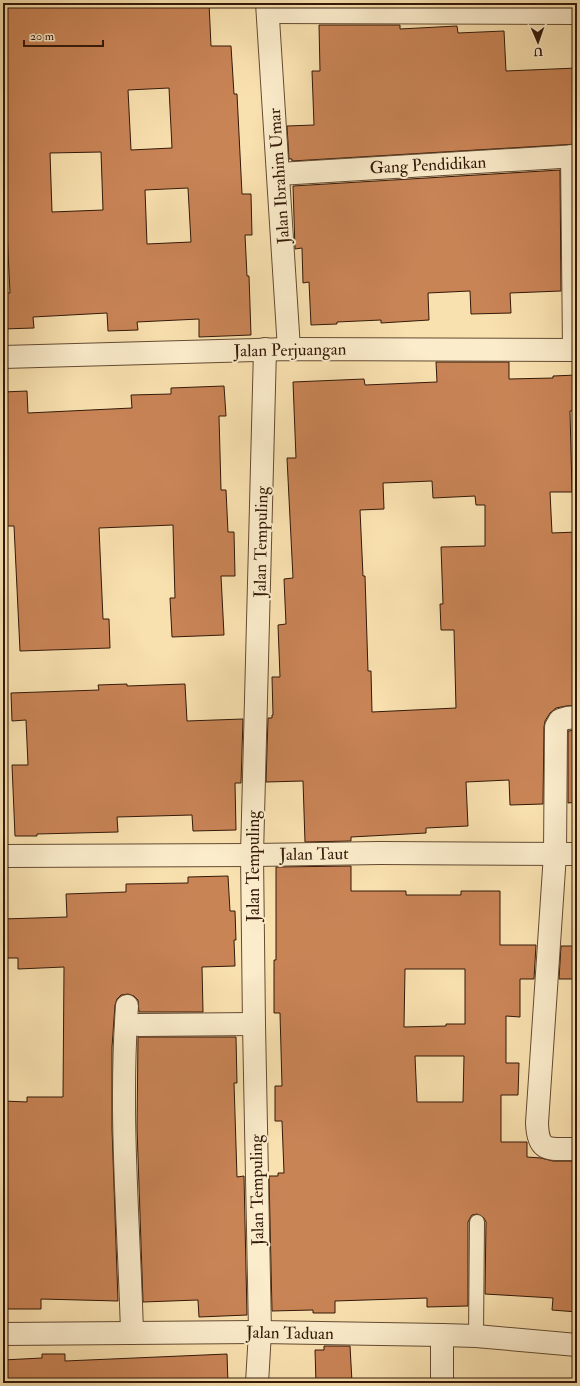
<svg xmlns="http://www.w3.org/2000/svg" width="580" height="1386" font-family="'IM FELL Double Pica',serif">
	<rect width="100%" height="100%" fill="#f9e1af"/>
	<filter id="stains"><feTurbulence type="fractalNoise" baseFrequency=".005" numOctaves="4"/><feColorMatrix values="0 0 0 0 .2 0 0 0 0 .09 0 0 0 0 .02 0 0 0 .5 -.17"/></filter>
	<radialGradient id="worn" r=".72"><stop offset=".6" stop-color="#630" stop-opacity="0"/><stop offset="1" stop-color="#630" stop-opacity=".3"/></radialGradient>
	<g fill="#c98456" stroke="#331909" fill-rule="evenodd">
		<path d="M3,3H209L211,46H231L234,94H237L242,194H251L252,235H245L247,276H249L251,335L199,337V319L137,322L138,330L108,331L107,313L33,317L34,328L3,329V293H10L6,210H3ZM169,88L172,148L131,150L128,90ZM101,152L103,210L52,212L50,153ZM188,188L191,242L147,244L145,190Z"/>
		<polygon points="319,25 400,25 400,29 457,26 458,33 504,31 506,71 577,68 577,144 292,161 292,159 289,159 287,126 314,125 312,71 320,71"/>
		<polygon points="560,170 561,291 510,293 511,313 471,314 470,291 428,293 429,320 381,323 381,320 337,322 337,324 311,325 309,282 303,283 302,248 295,249 293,186"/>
		<path d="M436,362H509V379L553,378V376L577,375V410L570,411L572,492H550L552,533L577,532V705L566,706L556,708L550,713L545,721L544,727L543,804L510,805L509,780L466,782L468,826L426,828V833L351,837V841L305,842L303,781L266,782L268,718H272V715H273L272,677H280L278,625L286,624L284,579L293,578L287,458H296L293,382L364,379L365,385L437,382ZM432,481L433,498L475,496L476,505H485V546L441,547L443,604H440L441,630H454L456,708L372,712L371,671H368L365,576H363L360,510L384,509L383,483Z"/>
		<polygon points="224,386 226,416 219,416 221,490 226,490 228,532 234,532 235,576 221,576 224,635 172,637 170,598 175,598 173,525 99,528 103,619 109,619 110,648 20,651 14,526 3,526 3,392 27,391 28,413 132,408 131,395 171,394 171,388"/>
		<polygon points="127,684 127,686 185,684 187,721 243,719 241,783 235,783 236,830 193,831 192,815 117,817 118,832 37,834 37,836 15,836 12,765 28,765 26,720 12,721 11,693 99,690 98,685"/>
		<polygon points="577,730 577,802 568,803 568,731"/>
		<path d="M351,866V891H406V895H461V891H500V945H536L534,979H520V1017L506,1016V1063H519L518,1095H501V1142H527V1157L541,1158L553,1161H577V1312L552,1310L553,1298L485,1294L486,1222L484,1218L477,1214L472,1215L470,1218L468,1222V1306L427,1307V1298L335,1301V1313H313V1310L272,1311L269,1176H278V1173H284L282,1121H275V1086H282L280,1013H274V960H276V867ZM405,969H465V1024H446V1026L404,1027ZM415,1056H464L463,1102H417Z"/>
		<polygon points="228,876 230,911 235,911 236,940 234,940 235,966 202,967 203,1012 139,1012 138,1000 134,996 128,994 121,995 117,999 115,1005 112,1047 112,1129 118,1301 41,1299 41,1309 3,1309 3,1101 27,1102 27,1097 63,1097 64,967 18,969 18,958 3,958 3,919 67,917 66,894 126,892 126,884 188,883 188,877"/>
		<polygon points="561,946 577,946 577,979 559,979"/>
		<polygon points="138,1037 236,1037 237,1083 234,1083 237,1177 244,1176 247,1315 199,1317 198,1300 143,1302 137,1128"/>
		<polygon points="324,1346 350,1346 352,1382 316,1383 315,1350 324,1350"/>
		<polygon points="42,1354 65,1354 65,1361 227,1354 228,1383 3,1383 3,1360 42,1358"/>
	</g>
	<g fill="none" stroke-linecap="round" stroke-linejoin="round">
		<g stroke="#644b32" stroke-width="16">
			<polyline id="service" points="476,1336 477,1222"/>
		</g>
		<g stroke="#644b32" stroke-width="24">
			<g id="minor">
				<polyline points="268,12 577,13"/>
				<polyline points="572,156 574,350"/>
				<polyline points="279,174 577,156"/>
				<path d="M577,717L567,718L560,720L556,727L555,854L537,1123C538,1155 551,1148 577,1149"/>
				<polyline points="3,856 252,855 380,853 577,854"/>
				<path d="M127,1006C119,1115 129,1224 132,1333"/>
				<polyline points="139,1025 254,1024"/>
				<polyline points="3,1334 260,1332 442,1335 476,1336 577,1345"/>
				<polyline points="442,1383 442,1335"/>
			</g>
		</g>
		<g stroke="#644b32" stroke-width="24">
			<g id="tertiary">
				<polyline points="267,3 289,349"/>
				<polyline points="3,357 289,349 577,350"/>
				<polyline points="257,1383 260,1332 254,1024 252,855 265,349"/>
			</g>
		</g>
		<use href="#service" stroke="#fbeccb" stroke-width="14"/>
		<use href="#minor" stroke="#fbeccb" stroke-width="22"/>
		<use href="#tertiary" stroke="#fbeccb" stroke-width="22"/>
	</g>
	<g text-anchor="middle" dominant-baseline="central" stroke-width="4" stroke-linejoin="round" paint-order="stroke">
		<g font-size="17" fill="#331909" stroke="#fbeccb">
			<text transform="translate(428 165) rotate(-3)">Gang Pendidikan</text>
			<text transform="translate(279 176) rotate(-94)">Jalan Ibrahim Umar</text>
			<text transform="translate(290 350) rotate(-1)">Jalan Perjuangan</text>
			<text transform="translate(261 542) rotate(-89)">Jalan Tempuling</text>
			<text transform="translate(314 854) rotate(-1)">Jalan Taut</text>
			<text transform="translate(253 866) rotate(-90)">Jalan Tempuling</text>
			<text transform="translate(257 1190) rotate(-91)">Jalan Tempuling</text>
			<text transform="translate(290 1333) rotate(1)">Jalan Taduan</text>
		</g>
	</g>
	<rect width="580" height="1386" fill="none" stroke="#f9e1af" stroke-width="16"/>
	<rect x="4" y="4" width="572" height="1378" fill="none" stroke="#331909" stroke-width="2"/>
	<rect x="8" y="8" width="564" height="1370" fill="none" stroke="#331909"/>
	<g transform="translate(538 42) rotate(178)" stroke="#fbeccb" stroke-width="3" paint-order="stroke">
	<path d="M0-3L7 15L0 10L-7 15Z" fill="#331909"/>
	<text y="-6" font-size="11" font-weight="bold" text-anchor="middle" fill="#331909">U</text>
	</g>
	<path d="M24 40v6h79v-6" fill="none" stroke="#331909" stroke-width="2"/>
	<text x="30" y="40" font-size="12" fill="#331909" stroke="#fbeccb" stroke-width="3" paint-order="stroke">20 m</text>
	<rect width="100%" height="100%" filter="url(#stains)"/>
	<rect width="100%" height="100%" fill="url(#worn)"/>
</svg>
